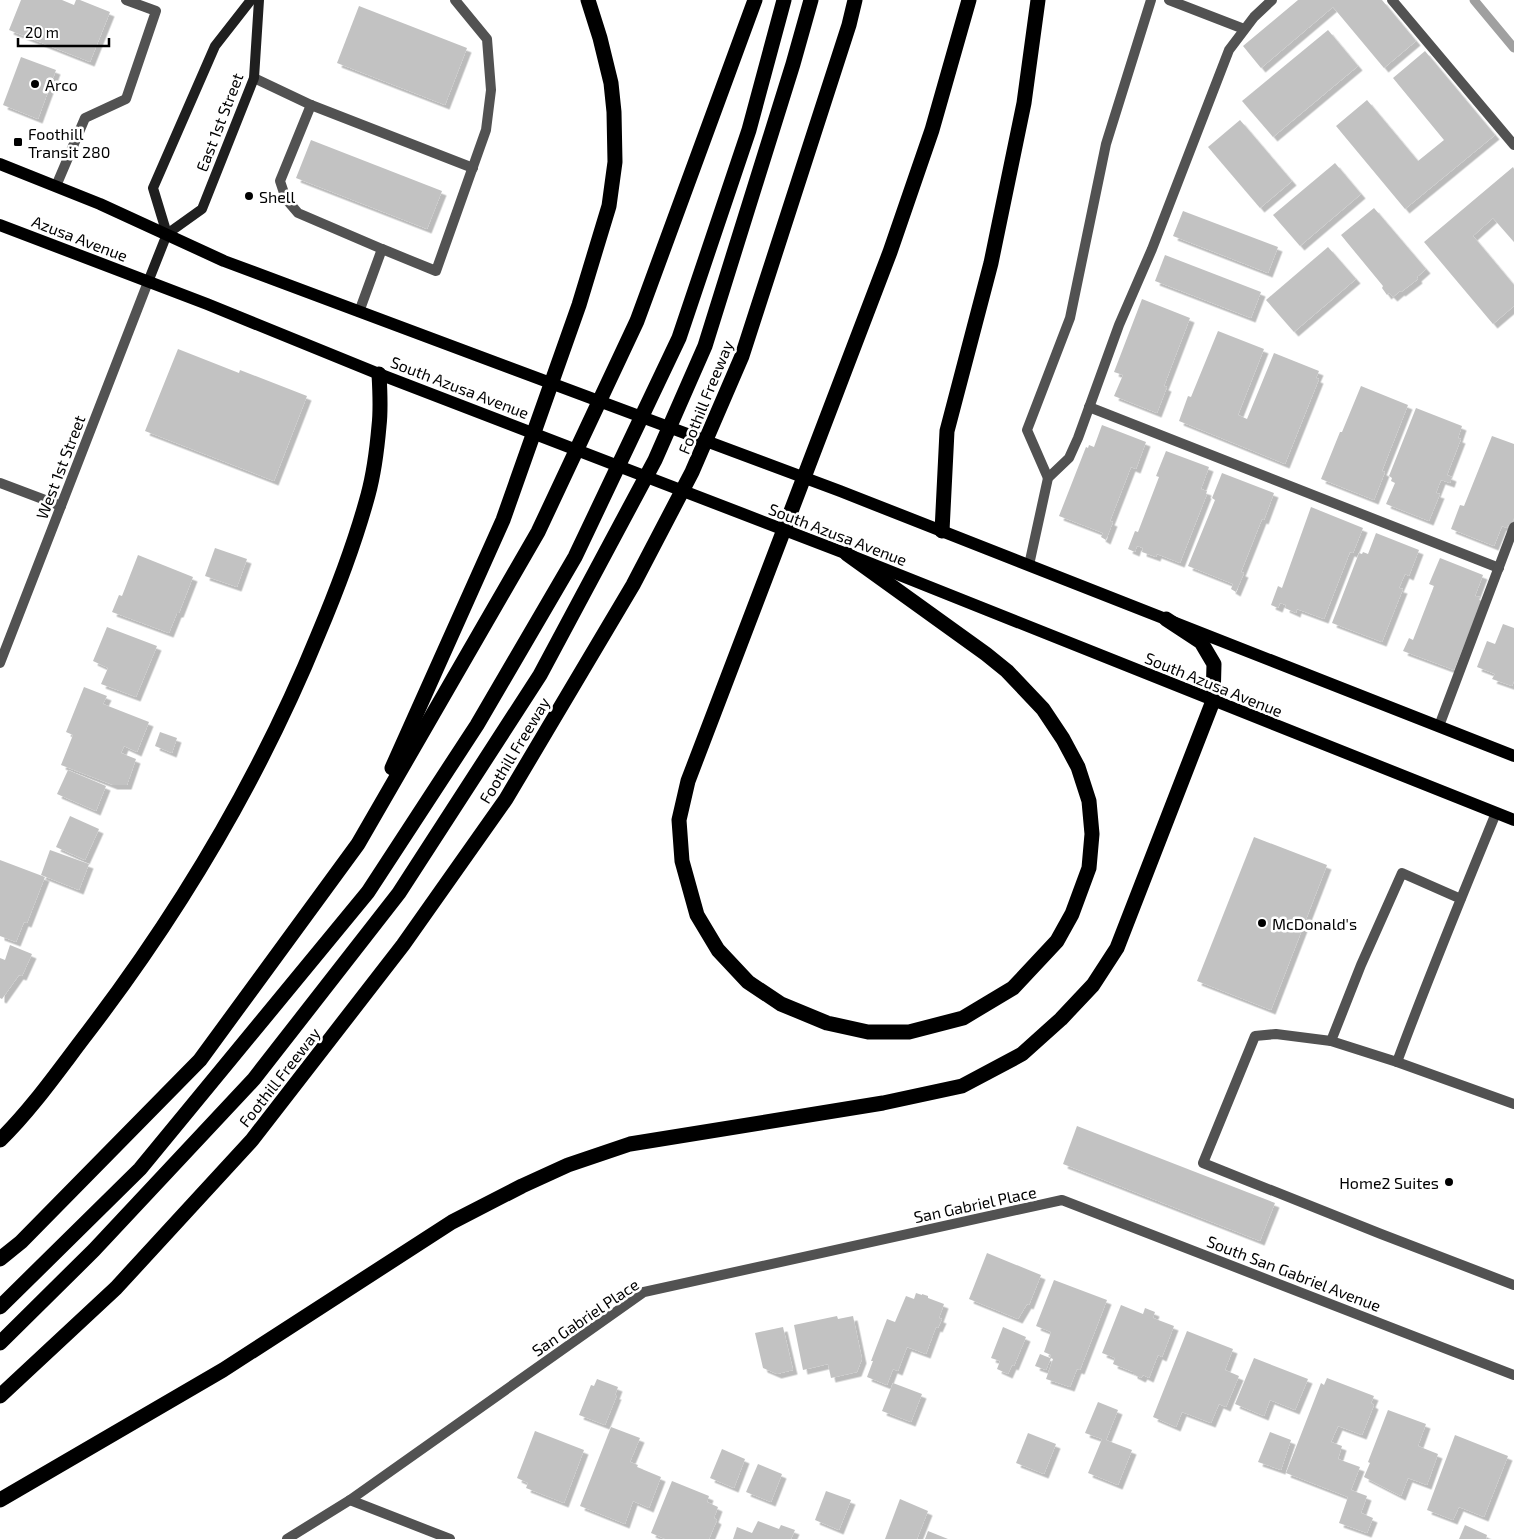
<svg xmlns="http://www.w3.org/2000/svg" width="1514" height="1539" font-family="'Exo 2',sans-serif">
	<defs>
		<filter id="shadow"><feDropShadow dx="4.5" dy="4.5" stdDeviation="0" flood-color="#0004"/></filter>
	</defs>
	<rect width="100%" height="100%" fill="#fff"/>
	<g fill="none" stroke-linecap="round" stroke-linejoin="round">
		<polyline stroke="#a0a0a0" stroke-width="9" points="1474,0 1514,48"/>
	</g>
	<g fill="#c2c2c2" filter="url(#shadow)">
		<polygon points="21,0 62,0 74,5 76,0 80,0 110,12 90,62 9,30"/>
		<polygon points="1298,0 1382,0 1416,41 1384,68 1333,7 1261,68 1243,46"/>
		<polygon points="359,6 467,48 445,105 337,63"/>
		<polygon points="1328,30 1358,66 1273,137 1242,101"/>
		<polygon points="1425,51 1495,135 1405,209 1336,126 1367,100 1418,161 1444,140 1393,78"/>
		<polygon points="21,57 56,70 38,119 3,105"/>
		<polygon points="1240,120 1292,181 1260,208 1208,147"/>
		<polygon points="311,140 442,191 427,229 296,178"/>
		<polygon points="1335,163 1361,194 1300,246 1273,215"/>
		<polygon points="1513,167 1514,169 1514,242 1493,218 1473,236 1514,285 1514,306 1493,324 1424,242"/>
		<polygon points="1374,208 1426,269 1417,277 1418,279 1401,292 1400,291 1393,297 1389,293 1387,295 1382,288 1383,286 1341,235"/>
		<polygon points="1183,211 1278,247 1268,273 1173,236"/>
		<polygon points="1328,247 1356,279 1294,332 1266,300"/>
		<polygon points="1165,255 1261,292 1251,318 1155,281"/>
		<polygon points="1142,299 1190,318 1164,386 1167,387 1157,413 1114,396 1123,375 1114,372"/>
		<polygon points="1218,331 1264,349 1238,415 1247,419 1274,353 1319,371 1316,378 1319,379 1285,464 1179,421 1188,396 1191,397"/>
		<polygon points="178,349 239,373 240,370 307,396 274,481 145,431"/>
		<polygon points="1361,386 1408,405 1382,471 1385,472 1374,500 1321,479 1340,432 1342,432"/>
		<polygon points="1416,408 1462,426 1458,438 1461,439 1447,475 1452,477 1450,483 1441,480 1436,493 1440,494 1429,521 1386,504 1395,483 1391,481 1392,478 1389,476"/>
		<polygon points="1102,425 1146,442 1136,469 1131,467 1110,521 1113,522 1106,540 1101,537 1103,533 1059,516 1086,447 1088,448 1089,445 1094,447"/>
		<polygon points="1492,436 1514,444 1514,518 1511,526 1508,525 1507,528 1502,526 1494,546 1451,529 1460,505 1464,506"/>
		<polygon points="1166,451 1209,467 1201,489 1207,491 1206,494 1207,494 1180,563 1157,554 1156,557 1142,552 1143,548 1137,546 1135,552 1128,549 1135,531 1138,532 1159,477 1156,476"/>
		<polygon points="1222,473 1274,493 1264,520 1262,519 1241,572 1244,573 1236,592 1231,589 1233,584 1188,566 1215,500 1212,498"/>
		<polygon points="1311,507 1363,528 1353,553 1350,552 1324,619 1297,609 1296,613 1285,608 1286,605 1280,603 1278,608 1271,605 1278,586 1282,588"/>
		<polygon points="1376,533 1419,550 1409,576 1405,574 1399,588 1403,589 1382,642 1332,623 1359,553 1362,554 1363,552 1368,554"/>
		<polygon points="215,548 247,559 237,587 205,576"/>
		<polygon points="138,555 193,577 179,613 177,613 169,633 112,612 119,595 122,596"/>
		<polygon points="1440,558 1483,575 1475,596 1480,597 1479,600 1482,601 1454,670 1403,651 1409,638 1413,640 1434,586 1429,584"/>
		<polygon points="1503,624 1514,628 1514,681 1512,686 1492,679 1495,674 1477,667 1487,641 1495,644"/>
		<polygon points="107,627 157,646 136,697 101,684 108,668 93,661"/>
		<polygon points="84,687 107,696 103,704 149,722 137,752 124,746 121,753 136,759 127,785 113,785 61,765 73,735 66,732"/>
		<polygon points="160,732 177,738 172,753 155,746"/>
		<polygon points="68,770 106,786 96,811 57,794"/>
		<polygon points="70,816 99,829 85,860 56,847"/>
		<polygon points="1254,837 1327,865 1271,1010 1197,981"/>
		<polygon points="50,850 89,864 79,890 41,875"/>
		<polygon points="0,860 45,877 27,923 24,922 16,942 0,936"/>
		<polygon points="10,945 32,954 22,976 19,975 2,999 0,998 0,958 5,960"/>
		<polygon points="1077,1126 1275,1203 1260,1241 1063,1164"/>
		<polygon points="987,1253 1041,1275 1029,1305 1027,1304 1018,1319 969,1299"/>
		<polygon points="1054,1280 1107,1300 1080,1370 1077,1369 1070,1387 1046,1379 1053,1359 1051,1358 1046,1370 1035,1366 1040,1354 1050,1358 1051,1355 1044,1352 1051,1332 1036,1326"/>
		<polygon points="916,1293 922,1295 922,1294 928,1296 928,1298 944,1304 939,1318 942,1319 938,1328 936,1327 926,1354 907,1347 898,1371 893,1369 887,1385 867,1377 873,1361 871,1361 887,1319 895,1322 906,1296 914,1299"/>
		<polygon points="1121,1305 1143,1314 1145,1308 1155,1312 1153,1318 1174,1326 1162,1357 1158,1355 1149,1378 1143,1375 1141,1378 1133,1374 1133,1372 1113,1364 1115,1358 1102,1353"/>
		<polygon points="837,1316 838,1319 853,1316 862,1359 857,1372 831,1378 828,1364 803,1370 794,1325"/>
		<polygon points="783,1327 793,1370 777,1374 763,1368 755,1333"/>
		<polygon points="1003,1327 1026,1337 1014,1366 1012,1365 1008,1374 997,1369 1000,1361 991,1358"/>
		<polygon points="1187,1331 1233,1349 1225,1370 1239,1376 1226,1407 1219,1404 1211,1423 1182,1412 1176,1427 1153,1417"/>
		<polygon points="1254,1358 1308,1379 1295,1410 1270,1400 1264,1416 1235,1404"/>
		<polygon points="1327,1378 1374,1396 1371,1403 1374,1405 1362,1435 1338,1426 1331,1442 1342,1446 1338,1459 1360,1467 1351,1490 1367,1496 1361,1513 1373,1518 1367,1533 1339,1523 1348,1497 1286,1473 1321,1383 1324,1385"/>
		<polygon points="597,1379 618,1387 615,1395 617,1395 605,1425 579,1415 591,1385 594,1386"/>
		<polygon points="893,1383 922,1394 911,1422 882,1411"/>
		<polygon points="1098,1402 1118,1410 1106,1440 1132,1450 1118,1485 1088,1473 1102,1439 1085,1433"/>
		<polygon points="1388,1410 1426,1424 1418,1446 1438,1454 1427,1485 1408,1478 1401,1496 1364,1477 1370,1463 1368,1462"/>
		<polygon points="611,1427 640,1438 630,1462 638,1465 637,1467 661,1477 649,1508 633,1501 625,1524 580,1506"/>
		<polygon points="535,1431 584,1450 564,1503 526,1488 528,1483 517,1478"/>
		<polygon points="1270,1432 1291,1440 1281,1470 1258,1462"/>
		<polygon points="1028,1433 1056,1444 1044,1474 1016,1463"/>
		<polygon points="1455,1435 1508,1456 1484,1517 1459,1507 1453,1520 1427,1510"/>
		<polygon points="722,1449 745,1459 734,1488 710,1478"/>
		<polygon points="758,1464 782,1474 771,1502 746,1492"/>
		<polygon points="672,1481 709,1496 707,1502 718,1507 714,1518 717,1520 709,1539 665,1539 651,1533"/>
		<polygon points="826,1491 851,1500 839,1530 815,1520"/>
		<polygon points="900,1499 928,1511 917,1539 885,1539"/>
		<polygon points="758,1521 779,1529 781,1525 795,1530 791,1539 733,1539 737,1527 752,1533"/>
		<polygon points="1465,1525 1487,1535 1486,1539 1459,1539"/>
		<polygon points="928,1531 948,1539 925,1539"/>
	</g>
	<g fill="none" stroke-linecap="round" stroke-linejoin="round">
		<g stroke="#525252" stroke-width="10">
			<polyline points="1169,0 1244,29"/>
			<polyline points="1392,0 1514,145"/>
			<polyline points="254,78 311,105 473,168"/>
			<polyline points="311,105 280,181 286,199 298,213 382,249"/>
			<polyline points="56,186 85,118 126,99 156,11 126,0"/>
			<polyline points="359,312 382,249 436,271 486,130 491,90 487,39 455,0"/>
			<polyline points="1089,407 1499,568"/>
			<polyline points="1048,478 1027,430 1070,318 1106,144 1151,0"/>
			<polyline points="0,483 61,506"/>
			<polyline points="1029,565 1048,478 1069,458 1078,438 1119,325 1152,249 1229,50 1254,17 1272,0"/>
			<polyline points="1439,726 1514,527"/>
			<path d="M1461,899L1402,873L1361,965L1331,1041L1397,1062C1428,978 1462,896 1496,813"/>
			<polyline points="1331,1041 1276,1034 1255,1036 1203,1163 1381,1234 1514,1285"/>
			<polyline points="1397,1062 1514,1104"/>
		</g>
		<g stroke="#525252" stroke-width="10">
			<polyline points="350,1500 450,1539"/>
			<polyline points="287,1539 350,1500 644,1292 1062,1200 1514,1375"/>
		</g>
		<polyline stroke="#525252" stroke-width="10" points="0,663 148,282"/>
		<g stroke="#1f1f1f" stroke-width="10">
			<polyline points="167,234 153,188 215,46 251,0"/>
			<polyline points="148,282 167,234 202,209 254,78 259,0"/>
		</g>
		<g stroke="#000" stroke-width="12">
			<polyline points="0,164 100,204 224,261 840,491 1514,756"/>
			<polyline points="0,225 207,304 379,374 847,554 1514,820"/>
		</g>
		<g stroke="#000" stroke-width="15">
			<polyline points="942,531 947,431 991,263 1024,103 1038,0"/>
			<polyline points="847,554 986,654 1007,671 1043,709 1063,739 1078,767 1089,801 1092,834 1089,868 1072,914 1057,941 1013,988 963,1018 909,1032 868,1032 827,1023 781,1004 748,982 718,950 697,915 682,861 679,820 688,781 890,252 932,130 969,0"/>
			<polyline points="392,768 503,520 579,305 609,206 615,162 614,112 611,83 600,38 588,0"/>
			<path d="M0,1140C32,1109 61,1067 88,1032C181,910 260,777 318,635C337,590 355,543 368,495C374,473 377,449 379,426C381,409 380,391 379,374"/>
			<polyline points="0,1259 21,1242 200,1060 358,844 538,532 637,321 755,0"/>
			<polyline points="0,1307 140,1169 368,892 477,725 575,557 679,338 749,130 784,0"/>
			<polyline points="0,1343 94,1250 254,1079 399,893 540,675 655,460 705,346 793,64 811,0"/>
			<polyline points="0,1396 116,1288 252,1140 403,945 506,799 633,585 692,472 742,356 849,25 855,0"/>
			<polyline points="0,1500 223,1370 452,1222 522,1186 568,1165 630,1144 883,1103 962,1086 1022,1054 1061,1019 1093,985 1117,948 1213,701 1214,664 1201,642 1166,619"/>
		</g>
	</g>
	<g fill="#000" stroke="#fff" stroke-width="2">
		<circle cx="35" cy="84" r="5"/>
		<rect x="13" y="137" width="10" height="10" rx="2.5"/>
		<circle cx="249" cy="196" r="5"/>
		<circle cx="1262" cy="923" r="5"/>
		<circle cx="1449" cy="1182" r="5"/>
	</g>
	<g text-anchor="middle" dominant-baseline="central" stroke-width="5" stroke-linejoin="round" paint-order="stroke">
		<g font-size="16" fill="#000" stroke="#fff" text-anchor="start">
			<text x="45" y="84">Arco</text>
			<text x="28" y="133">Foothill<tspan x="28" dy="18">Transit 280</tspan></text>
			<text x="259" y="196">Shell</text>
			<text x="1272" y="923">McDonald's</text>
			<text x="1439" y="1182" text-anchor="end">Home2 Suites</text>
		</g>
		<g font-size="16" fill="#000" stroke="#fff">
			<text transform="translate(219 122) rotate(-69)">East 1st Street</text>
			<text transform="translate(80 238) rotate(21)">Azusa Avenue</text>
			<text transform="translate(460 387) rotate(21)">South Azusa Avenue</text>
			<text transform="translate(705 397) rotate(-68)">Foothill Freeway</text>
			<text transform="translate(60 467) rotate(-69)">West 1st Street</text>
			<text transform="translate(838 534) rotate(21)">South Azusa Avenue</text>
			<text transform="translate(1214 684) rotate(22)">South Azusa Avenue</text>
			<text transform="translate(514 750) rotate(-59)">Foothill Freeway</text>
			<text transform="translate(279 1077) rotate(-52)">Foothill Freeway</text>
			<text transform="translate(975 1204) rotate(-12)">San Gabriel Place</text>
			<text transform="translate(1294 1273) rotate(21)">South San Gabriel Avenue</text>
			<text transform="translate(585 1317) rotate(-34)">San Gabriel Place</text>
		</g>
	</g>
	<path d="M18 38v8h91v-8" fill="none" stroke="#000000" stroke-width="2.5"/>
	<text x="25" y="38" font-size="15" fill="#000000" stroke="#ffffff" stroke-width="4" paint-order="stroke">20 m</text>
</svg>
